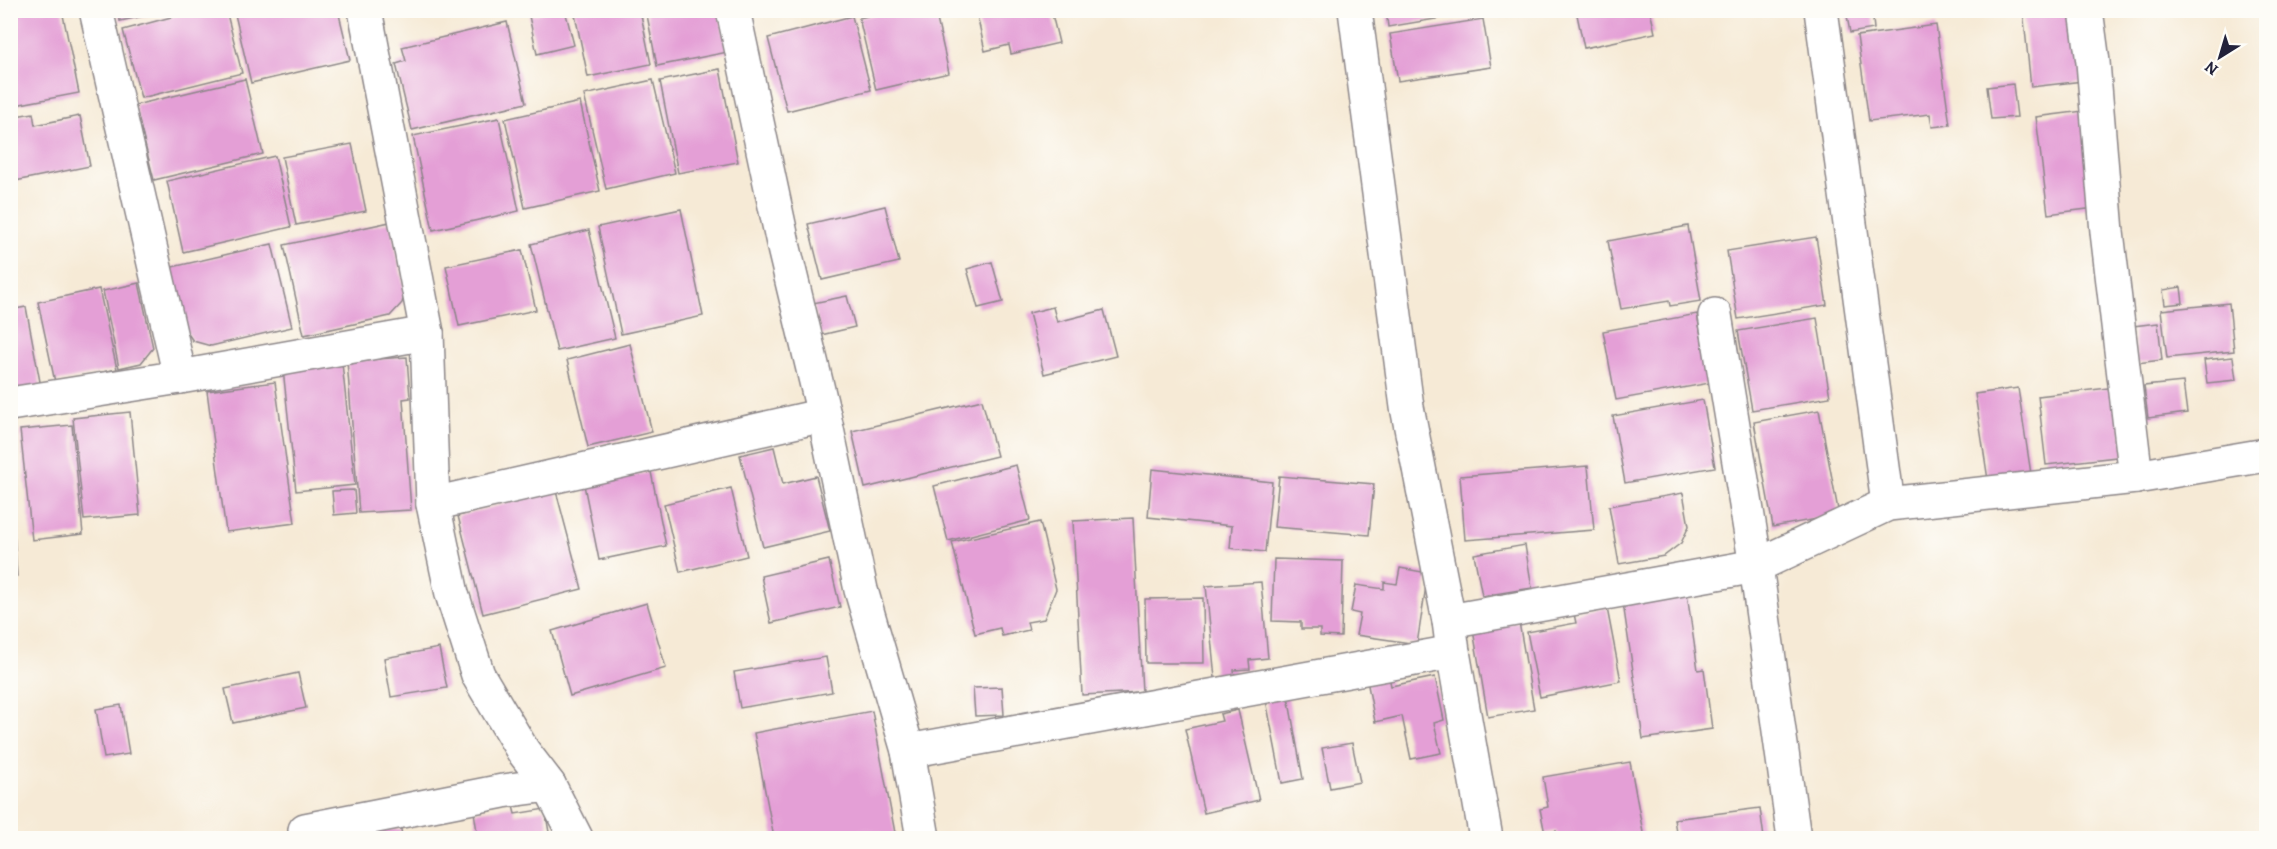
<svg xmlns="http://www.w3.org/2000/svg" width="2277" height="849" font-family="Alegreya,serif">
	<rect width="100%" height="100%" fill="#fdfcf7"/>
	<filter id="ink" filterUnits="userSpaceOnUse"><feTurbulence type="fractalNoise" baseFrequency=".0167" numOctaves="2"/><feDisplacementMap in="SourceGraphic" scale="12" xChannelSelector="R" yChannelSelector="G"/><feConvolveMatrix kernelMatrix="1 2 1 2 8 2 1 2 1" color-interpolation-filters="sRGB"/></filter>
	<filter id="wash" filterUnits="userSpaceOnUse"><feTurbulence type="fractalNoise" baseFrequency=".008" numOctaves="4" result="noise"/><feDisplacementMap in="SourceGraphic" scale="24" xChannelSelector="R" yChannelSelector="G"/><feGaussianBlur stdDeviation="1.35" result="paint"/><feColorMatrix in="noise" values="0 0 0 0 0 0 0 0 0 0 0 0 0 0 0 0 0 1.4 0 .05"/><feComposite in="paint" operator="in"/></filter>
	<g filter="url(#wash)">
		<rect width="100%" height="100%" fill="#f6ead6"/>
		<g id="blocks">
			<g fill="#e49fd6">
				<polygon points="10,10 62,10 79,93 10,106"/>
				<polygon points="118,10 163,10 163,12 120,21"/>
				<polygon points="197,10 226,10 242,73 141,98 123,30"/>
				<polygon points="234,10 338,10 350,60 251,83"/>
				<polygon points="551,10 565,10 574,45 537,54 529,16"/>
				<polygon points="574,10 640,10 651,64 588,77"/>
				<polygon points="646,10 719,10 728,52 657,66"/>
				<polygon points="893,10 935,10 949,73 876,90 859,18"/>
				<polygon points="976,10 1051,10 1059,43 1011,54 1009,45 985,51"/>
				<polygon points="1386,10 1477,10 1477,12 1388,27"/>
				<polygon points="1576,10 1650,10 1655,33 1584,48"/>
				<polygon points="1846,10 1872,10 1874,29 1850,33"/>
				<polygon points="2023,10 2074,10 2083,81 2031,87"/>
				<polygon points="852,16 871,90 787,111 768,38"/>
				<polygon points="1483,19 1491,67 1398,81 1390,34"/>
				<polygon points="507,22 526,103 412,130 396,64 406,61 402,47"/>
				<polygon points="1936,25 1950,125 1932,127 1930,114 1869,121 1857,36"/>
				<polygon points="720,69 738,162 678,173 660,81"/>
				<polygon points="245,79 263,154 154,180 135,105"/>
				<polygon points="653,80 675,173 606,189 584,95"/>
				<polygon points="2013,84 2017,117 1991,119 1987,87"/>
				<polygon points="580,102 600,191 525,208 505,119"/>
				<polygon points="2083,111 2095,208 2048,214 2036,117"/>
				<polygon points="33,113 35,125 80,116 90,166 10,182 10,117"/>
				<polygon points="499,118 519,211 433,230 413,136"/>
				<polygon points="352,144 366,211 296,225 282,157"/>
				<polygon points="275,156 291,227 183,252 167,181"/>
				<polygon points="885,206 899,262 822,280 808,224"/>
				<polygon points="681,209 703,316 621,334 598,227"/>
				<polygon points="390,222 405,291 402,303 390,316 304,335 284,245"/>
				<polygon points="1688,226 1701,301 1670,306 1669,301 1621,309 1608,241"/>
				<polygon points="589,230 615,338 557,351 531,244"/>
				<polygon points="1816,237 1827,305 1738,319 1727,251"/>
				<polygon points="272,244 292,327 211,346 193,341 182,325 168,268"/>
				<polygon points="522,250 536,310 459,326 446,266"/>
				<polygon points="992,262 1003,302 978,308 967,269"/>
				<polygon points="139,283 153,348 141,363 119,368 103,291"/>
				<polygon points="2181,287 2183,303 2165,305 2163,290"/>
				<polygon points="99,289 117,369 55,382 38,302"/>
				<polygon points="847,296 855,327 821,335 813,303"/>
				<polygon points="2229,303 2234,351 2167,358 2161,310"/>
				<polygon points="26,307 41,387 10,393 10,310"/>
				<polygon points="1053,307 1057,322 1104,310 1116,356 1044,374 1029,313"/>
				<polygon points="1697,314 1710,383 1616,400 1603,331"/>
				<polygon points="1817,318 1830,397 1752,410 1738,331"/>
				<polygon points="2158,323 2162,360 2137,363 2133,326"/>
				<polygon points="630,344 652,432 588,447 567,360"/>
				<polygon points="407,357 410,398 403,399 411,510 359,513 347,361"/>
				<polygon points="2233,357 2236,380 2207,383 2204,360"/>
				<polygon points="342,363 355,485 296,491 283,369"/>
				<polygon points="275,382 295,523 226,532 207,391"/>
				<polygon points="2183,382 2187,413 2148,418 2144,386"/>
				<polygon points="2117,387 2125,456 2046,465 2038,396"/>
				<polygon points="2018,388 2031,474 1988,480 1975,394"/>
				<polygon points="982,400 997,456 865,488 852,431"/>
				<polygon points="1703,400 1715,467 1625,483 1613,416"/>
				<polygon points="1819,410 1839,515 1773,527 1754,422"/>
				<polygon points="130,412 140,515 84,520 73,418"/>
				<polygon points="72,425 83,534 32,540 20,430"/>
				<polygon points="774,447 783,484 816,476 830,531 763,547 740,455"/>
				<polygon points="1016,465 1030,520 948,541 934,486"/>
				<polygon points="1588,466 1594,530 1465,540 1460,476"/>
				<polygon points="1152,469 1272,482 1265,552 1230,548 1232,526 1148,517"/>
				<polygon points="651,472 666,546 599,560 584,485"/>
				<polygon points="1279,476 1374,484 1369,535 1274,527"/>
				<polygon points="731,488 747,556 680,572 664,504"/>
				<polygon points="354,490 356,513 334,515 332,491"/>
				<polygon points="556,491 582,589 483,614 458,516"/>
				<polygon points="1683,493 1689,526 1681,543 1664,556 1619,564 1609,506"/>
				<polygon points="10,503 12,503 17,576 10,576"/>
				<polygon points="1133,518 1142,692 1082,695 1073,521"/>
				<polygon points="1040,522 1056,589 1044,619 1027,622 1029,630 1002,636 1000,628 975,634 952,542"/>
				<polygon points="1525,545 1532,588 1482,596 1474,554"/>
				<polygon points="1274,559 1343,561 1341,637 1320,636 1320,629 1301,629 1301,622 1272,621"/>
				<polygon points="829,560 840,607 771,623 761,576"/>
				<polygon points="1400,568 1428,573 1417,644 1356,635 1360,614 1351,612 1356,585 1384,589 1384,582 1397,584"/>
				<polygon points="1261,582 1268,658 1249,660 1250,669 1234,670 1235,677 1215,678 1206,586"/>
				<polygon points="1687,594 1698,670 1704,669 1712,729 1643,739 1623,603"/>
				<polygon points="1203,598 1204,663 1146,663 1145,599"/>
				<polygon points="647,603 666,668 570,696 552,631"/>
				<polygon points="1607,608 1621,681 1540,697 1527,632 1576,623 1574,614"/>
				<polygon points="1519,622 1534,709 1488,717 1473,630"/>
				<polygon points="439,648 447,688 391,697 384,658"/>
				<polygon points="826,657 832,692 740,708 734,672"/>
				<polygon points="298,673 306,708 233,723 225,689"/>
				<polygon points="1389,676 1391,686 1435,677 1444,720 1434,723 1441,753 1411,759 1402,716 1375,722 1367,680"/>
				<polygon points="1002,687 1004,715 975,716 973,688"/>
				<polygon points="1288,696 1303,779 1282,783 1266,700"/>
				<polygon points="121,705 129,754 104,758 96,709"/>
				<polygon points="1238,710 1259,800 1204,813 1185,729 1222,721 1220,714"/>
				<polygon points="872,711 896,838 774,838 754,733"/>
				<polygon points="1352,743 1360,782 1330,788 1322,748"/>
				<polygon points="1630,762 1644,838 1557,838 1556,831 1545,834 1540,809 1548,807 1543,777"/>
				<polygon points="513,806 515,814 545,809 550,838 478,838 474,812"/>
				<polygon points="1760,808 1764,838 1677,838 1674,819"/>
				<polygon points="401,829 402,838 379,838 378,830"/>
			</g>
		</g>
	</g>
	<g filter="url(#ink)">
		<use href="#blocks" fill-opacity="0" stroke="#8c8688" stroke-width="1.5"/>
		<g fill="none" stroke-linecap="round" stroke-linejoin="round">
			<g stroke="#8c8688" stroke-width="36">
				<g id="minor">
					<polyline points="365,10 427,333 433,504 452,594 478,675 523,751 549,785"/>
					<polyline points="733,10 784,248 824,415 861,590 908,751 923,838"/>
					<polyline points="1355,10 1407,407 1449,621 1453,652 1486,838"/>
					<polyline points="1821,10 1888,504"/>
					<polyline points="2086,10 2093,62 2107,232 2136,477"/>
					<polyline points="1715,315 1756,566 1794,838"/>
					<polyline points="180,377 427,333"/>
					<polyline points="10,404 180,377 96,10"/>
					<polyline points="433,504 824,415"/>
					<polyline points="1449,621 1756,566 1888,504 2136,477 2266,455"/>
					<polyline points="908,751 1453,652"/>
					<polyline points="305,830 503,791 549,785 576,838"/>
				</g>
			</g>
			<use href="#minor" stroke="#fff" stroke-width="33"/>
		</g>
	</g>
	<rect width="2277" height="849" fill="none" stroke="#fdfcf7" stroke-width="36"/>
	<g transform="translate(2220 57) rotate(217)" stroke="#fdfcf7" stroke-width="4.5" paint-order="stroke">
	<path d="M0-4.5L10 22L0 15L-10 22Z" fill="#22223b"/>
	<text y="-9" font-size="16" font-weight="bold" text-anchor="middle" fill="#22223b">N</text>
	</g>
</svg>
